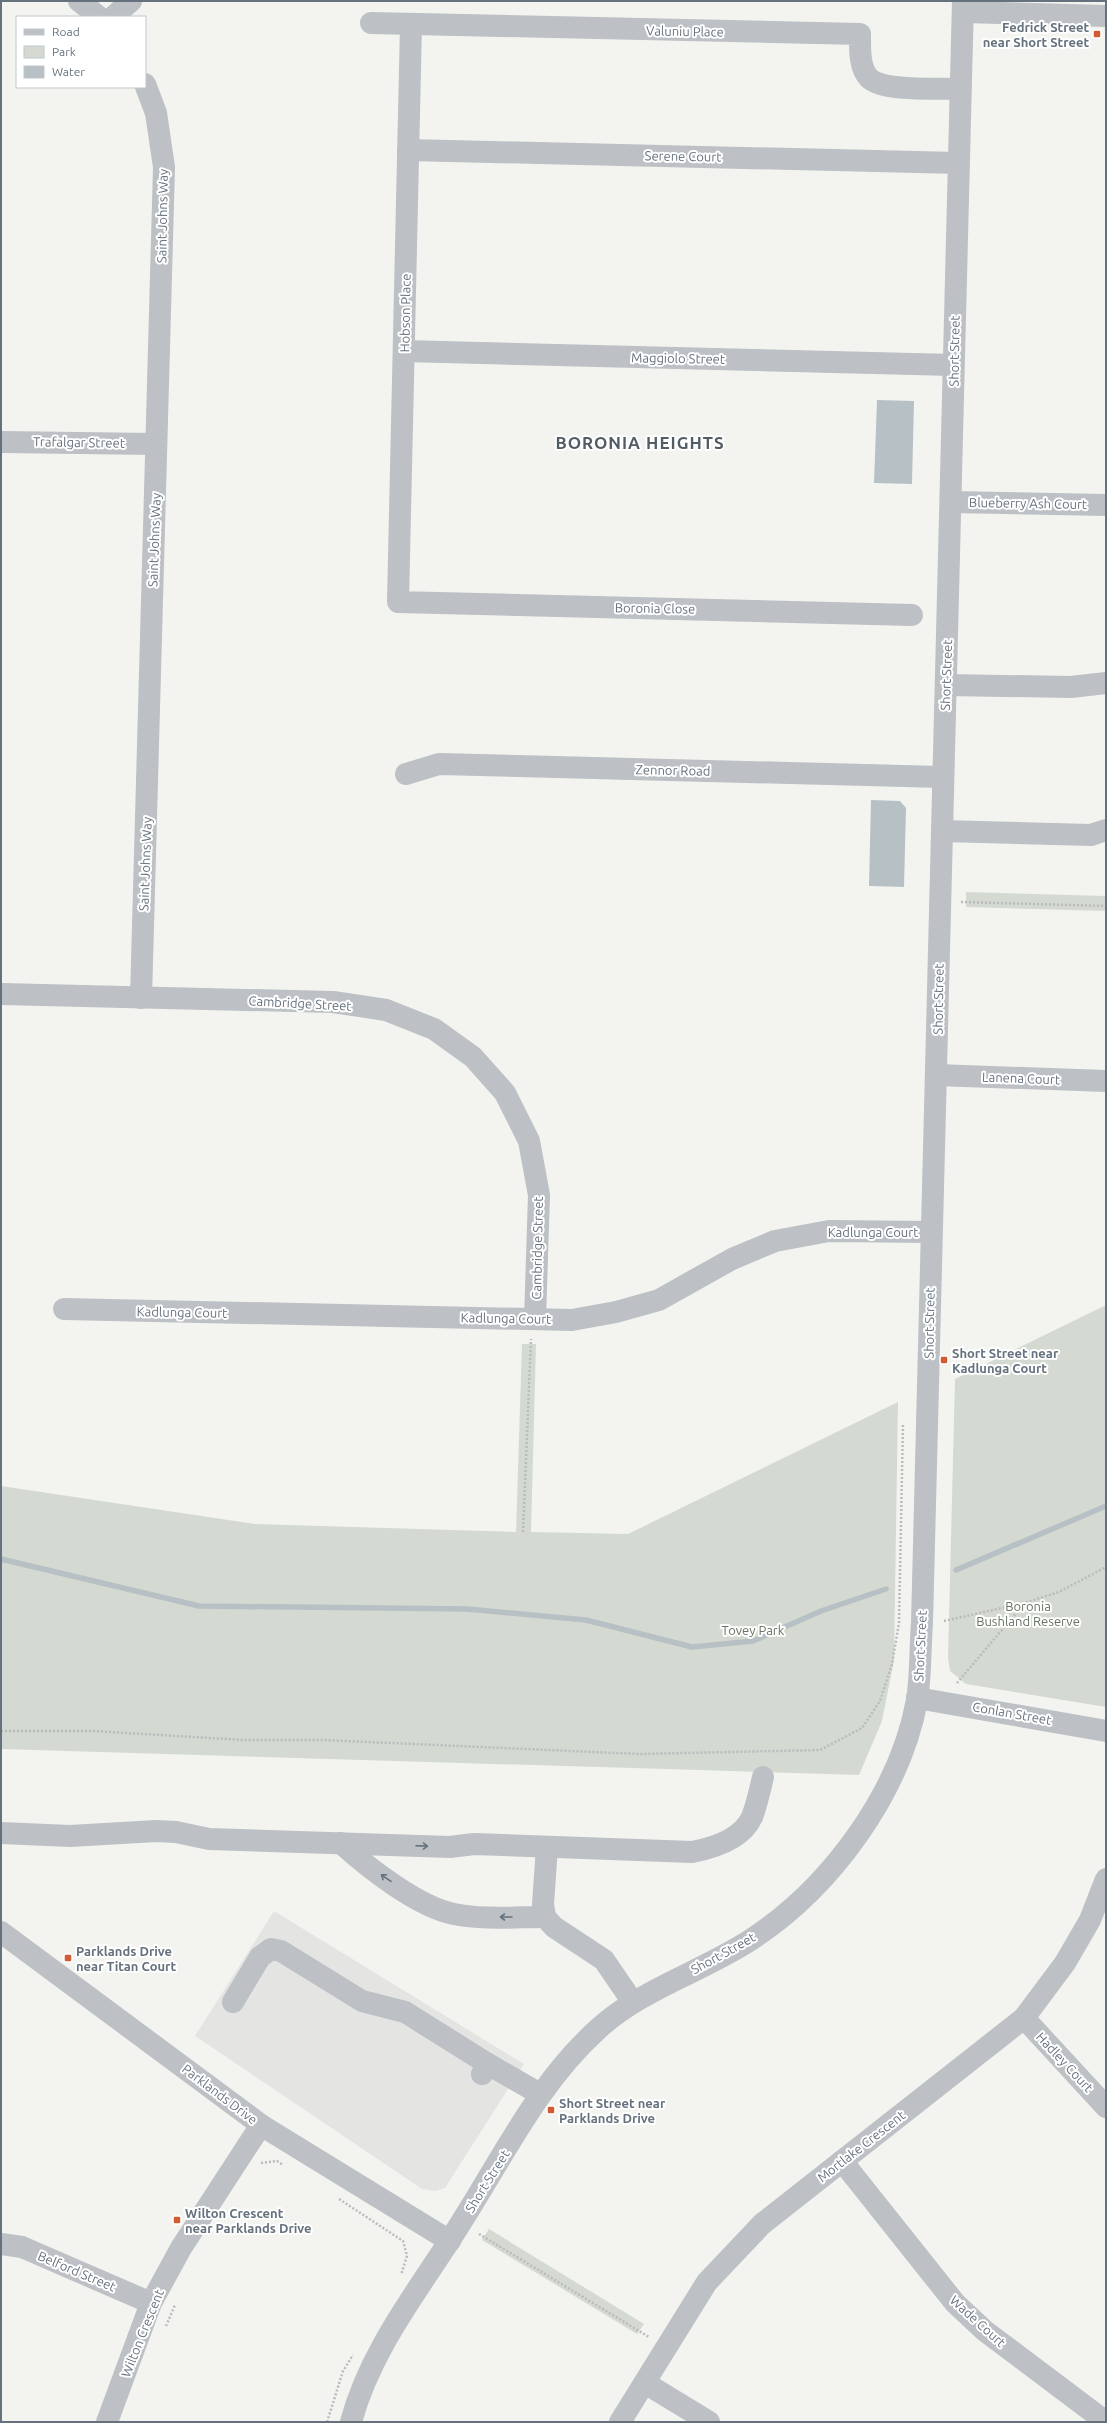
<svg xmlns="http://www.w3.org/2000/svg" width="1107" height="2423" font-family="Ubuntu,sans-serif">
	<rect width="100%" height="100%" fill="#f3f4f0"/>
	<polygon fill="#e4e5e3" points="274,1911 524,2064 445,2188 435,2191 422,2189 195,2036"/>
	<g fill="#d4dad1">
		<polygon points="966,892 1106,896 1106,911 966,907"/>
		<polygon points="1106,1305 1106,1707 966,1684 950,1671 948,1658 955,1379"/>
		<polygon points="522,1344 536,1344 531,1532 628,1534 898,1402 894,1660 882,1721 859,1775 1,1749 1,1486 255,1524 516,1532"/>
		<polygon points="489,2229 644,2324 637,2334 482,2240"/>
	</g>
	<g fill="#b7c1c5">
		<polygon points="877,400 914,401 912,484 874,483"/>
		<polygon points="871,800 900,801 906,808 904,887 869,886"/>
	</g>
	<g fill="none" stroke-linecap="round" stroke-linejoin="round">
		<g stroke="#b7c1c5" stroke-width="5.5">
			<polyline points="1,1559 199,1606 467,1609 586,1620 692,1647 753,1641 821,1611 886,1589"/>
			<polyline points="956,1570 1106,1506"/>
		</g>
		<g stroke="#b9bbbd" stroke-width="2.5" stroke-dasharray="2 2" stroke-linecap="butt">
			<polyline points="961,902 1106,906"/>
			<polyline points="523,1532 531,1339"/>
			<polyline points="944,1621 1024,1603 1059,1592 1106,1567"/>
			<polyline points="957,1683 1024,1604"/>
			<polyline points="1,1731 93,1731 244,1740 323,1740 639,1754 820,1750 862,1728 880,1701 892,1664 899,1623 903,1424"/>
			<polyline points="261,2163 277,2161 283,2165"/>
			<polyline points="339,2199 403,2241 407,2256 401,2275"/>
			<polyline points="479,2234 649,2337"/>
			<polyline points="166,2326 175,2305"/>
			<polyline points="327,2422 343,2371 353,2355"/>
		</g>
		<g stroke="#bdc0c4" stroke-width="22">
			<polyline points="79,1 99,17"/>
			<polyline points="963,12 1106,16"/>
			<polyline points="113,17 131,1"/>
			<path d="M371,23L860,34C860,48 859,68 869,78C883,92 939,88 960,89"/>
			<polyline points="411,25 398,602 912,615"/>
			<polyline points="408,150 958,163"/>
			<polyline points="404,351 953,365"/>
			<polyline points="1,442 156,444"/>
			<polyline points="951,502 1106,505"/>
			<polyline points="946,685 1071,687 1106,683"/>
			<polyline points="406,774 439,764 942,777"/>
			<polyline points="942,831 1091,835 1106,830"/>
			<polyline points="1,994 333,1002 386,1010 434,1029 473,1057 505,1093 529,1141 539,1195 535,1319"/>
			<polyline points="141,998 164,167 156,113 145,84"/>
			<polyline points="936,1075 1106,1081"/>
			<polyline points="64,1309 572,1320 616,1312 659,1300 732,1259 775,1241 829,1231 931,1232"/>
			<polyline points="917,1698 1106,1731"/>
			<path d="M1,1833L70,1836L156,1831L176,1832L209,1839L450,1847L474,1844L692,1852C713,1848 742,1839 752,1817C757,1804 760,1790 763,1777"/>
			<path d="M341,1843C367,1867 418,1907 454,1914C483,1920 516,1917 545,1917"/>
			<polyline points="547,1847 543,1904 545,1917 554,1927 604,1960 632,2001"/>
			<polyline points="1,1932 261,2125 450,2241"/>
			<polyline points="233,2002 260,1957 271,1949 281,1951 362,2001 405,2012 488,2064 482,2074"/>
			<polyline points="1024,2018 1106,2107"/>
			<polyline points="488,2064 540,2094"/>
			<polyline points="842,2161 955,2303 985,2331 1106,2422"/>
			<polyline points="1,2244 22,2247 151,2303"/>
			<polyline points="645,2383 709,2422"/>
			<polyline points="107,2422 151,2303 181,2248 261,2125"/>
			<path d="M351,2422C371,2347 422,2286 462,2221C504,2155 539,2082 598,2029C643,1988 702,1972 752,1939C831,1887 900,1793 917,1700C921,1675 920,1648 922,1623L963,1"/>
			<polyline points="620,2422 707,2282 762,2224 1024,2018 1065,1963 1090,1920 1106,1879"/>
		</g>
	</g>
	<defs><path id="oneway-shaft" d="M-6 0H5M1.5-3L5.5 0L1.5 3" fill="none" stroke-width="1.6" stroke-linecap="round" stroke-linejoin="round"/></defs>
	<g stroke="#65727e">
		<use href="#oneway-shaft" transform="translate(422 1846) rotate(2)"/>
		<use href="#oneway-shaft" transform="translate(386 1878) rotate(-145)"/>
		<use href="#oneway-shaft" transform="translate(506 1917) rotate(-180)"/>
	</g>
	<g fill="#d15b32" stroke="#fff" stroke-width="1.5">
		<rect x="1093" y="30" width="8" height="8" rx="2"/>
		<rect x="940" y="1356" width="8" height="8" rx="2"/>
		<rect x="64" y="1954" width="8" height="8" rx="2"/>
		<rect x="547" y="2106" width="8" height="8" rx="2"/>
		<rect x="173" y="2216" width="8" height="8" rx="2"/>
	</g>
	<g text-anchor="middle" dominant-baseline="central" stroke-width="4" stroke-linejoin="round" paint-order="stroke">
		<g font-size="13" font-weight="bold" fill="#65727e" stroke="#fff" text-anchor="start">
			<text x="1089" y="27" text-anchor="end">Fedrick Street<tspan x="1089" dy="15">near Short Street</tspan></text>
			<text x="952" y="1353">Short Street near<tspan x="952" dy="15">Kadlunga Court</tspan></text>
			<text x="76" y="1951">Parklands Drive<tspan x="76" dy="15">near Titan Court</tspan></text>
			<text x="559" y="2103">Short Street near<tspan x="559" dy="15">Parklands Drive</tspan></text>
			<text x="185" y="2213">Wilton Crescent<tspan x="185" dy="15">near Parklands Drive</tspan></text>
		</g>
		<g font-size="13" fill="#65727e" stroke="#fff">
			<text transform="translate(685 31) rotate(1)">Valuniu Place</text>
			<text transform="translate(683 156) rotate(1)">Serene Court</text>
			<text transform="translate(162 216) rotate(-89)">Saint Johns Way</text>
			<text transform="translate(405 313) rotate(-89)">Hobson Place</text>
			<text transform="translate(954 351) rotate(-89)">Short Street</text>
			<text transform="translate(678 358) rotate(1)">Maggiolo Street</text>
			<text transform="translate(79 442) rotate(1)">Trafalgar Street</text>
			<text transform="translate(1028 503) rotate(1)">Blueberry Ash Court</text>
			<text transform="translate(154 540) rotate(-88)">Saint Johns Way</text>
			<text transform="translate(655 608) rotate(1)">Boronia Close</text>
			<text transform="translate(946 675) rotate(-88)">Short Street</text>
			<text transform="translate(673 770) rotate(1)">Zennor Road</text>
			<text transform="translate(145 864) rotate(-88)">Saint Johns Way</text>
			<text transform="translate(938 999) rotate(-89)">Short Street</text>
			<text transform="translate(300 1003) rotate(3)">Cambridge Street</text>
			<text transform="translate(1021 1078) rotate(2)">Lanena Court</text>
			<text x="873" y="1232">Kadlunga Court</text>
			<text transform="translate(537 1248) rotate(-89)">Cambridge Street</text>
			<text transform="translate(182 1312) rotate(1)">Kadlunga Court</text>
			<text transform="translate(506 1318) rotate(1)">Kadlunga Court</text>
			<text transform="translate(929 1323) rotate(-89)">Short Street</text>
			<text transform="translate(920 1646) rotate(-87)">Short Street</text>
			<text transform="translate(1012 1713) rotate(10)">Conlan Street</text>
			<text transform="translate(723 1953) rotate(-29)">Short Street</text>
			<text transform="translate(1065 2062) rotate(47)">Hadley Court</text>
			<text transform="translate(220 2094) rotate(37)">Parklands Drive</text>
			<text transform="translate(861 2146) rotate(-38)">Mortlake Crescent</text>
			<text transform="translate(487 2181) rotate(-58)">Short Street</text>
			<text transform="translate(77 2271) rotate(23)">Belford Street</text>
			<text transform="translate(978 2321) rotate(42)">Wade Court</text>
			<text transform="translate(142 2333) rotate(-68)">Wilton Crescent</text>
		</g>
		<g font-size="13" fill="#677663" stroke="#fff">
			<text x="1028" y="1606">Boronia<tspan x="1028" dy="15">Bushland Reserve</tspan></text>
			<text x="753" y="1630">Tovey Park</text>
		</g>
		<g font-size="17" font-weight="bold" letter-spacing="1" fill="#525c64" stroke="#fff">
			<text x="640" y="442">BORONIA HEIGHTS</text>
		</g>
	</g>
	<rect width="1107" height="2423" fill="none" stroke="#65727e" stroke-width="4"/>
	<rect x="16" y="16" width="130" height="72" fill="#ffffff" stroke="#c1c7cb"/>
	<rect x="24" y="29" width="20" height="6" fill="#bdc0c4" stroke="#c1c7cb"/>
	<text x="52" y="36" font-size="12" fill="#65727e">Road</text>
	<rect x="24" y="46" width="20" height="12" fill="#d4dad1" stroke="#c1c7cb"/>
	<text x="52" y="56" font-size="12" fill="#65727e">Park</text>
	<rect x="24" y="66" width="20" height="12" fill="#b7c1c5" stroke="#c1c7cb"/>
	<text x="52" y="76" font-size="12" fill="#65727e">Water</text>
</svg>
